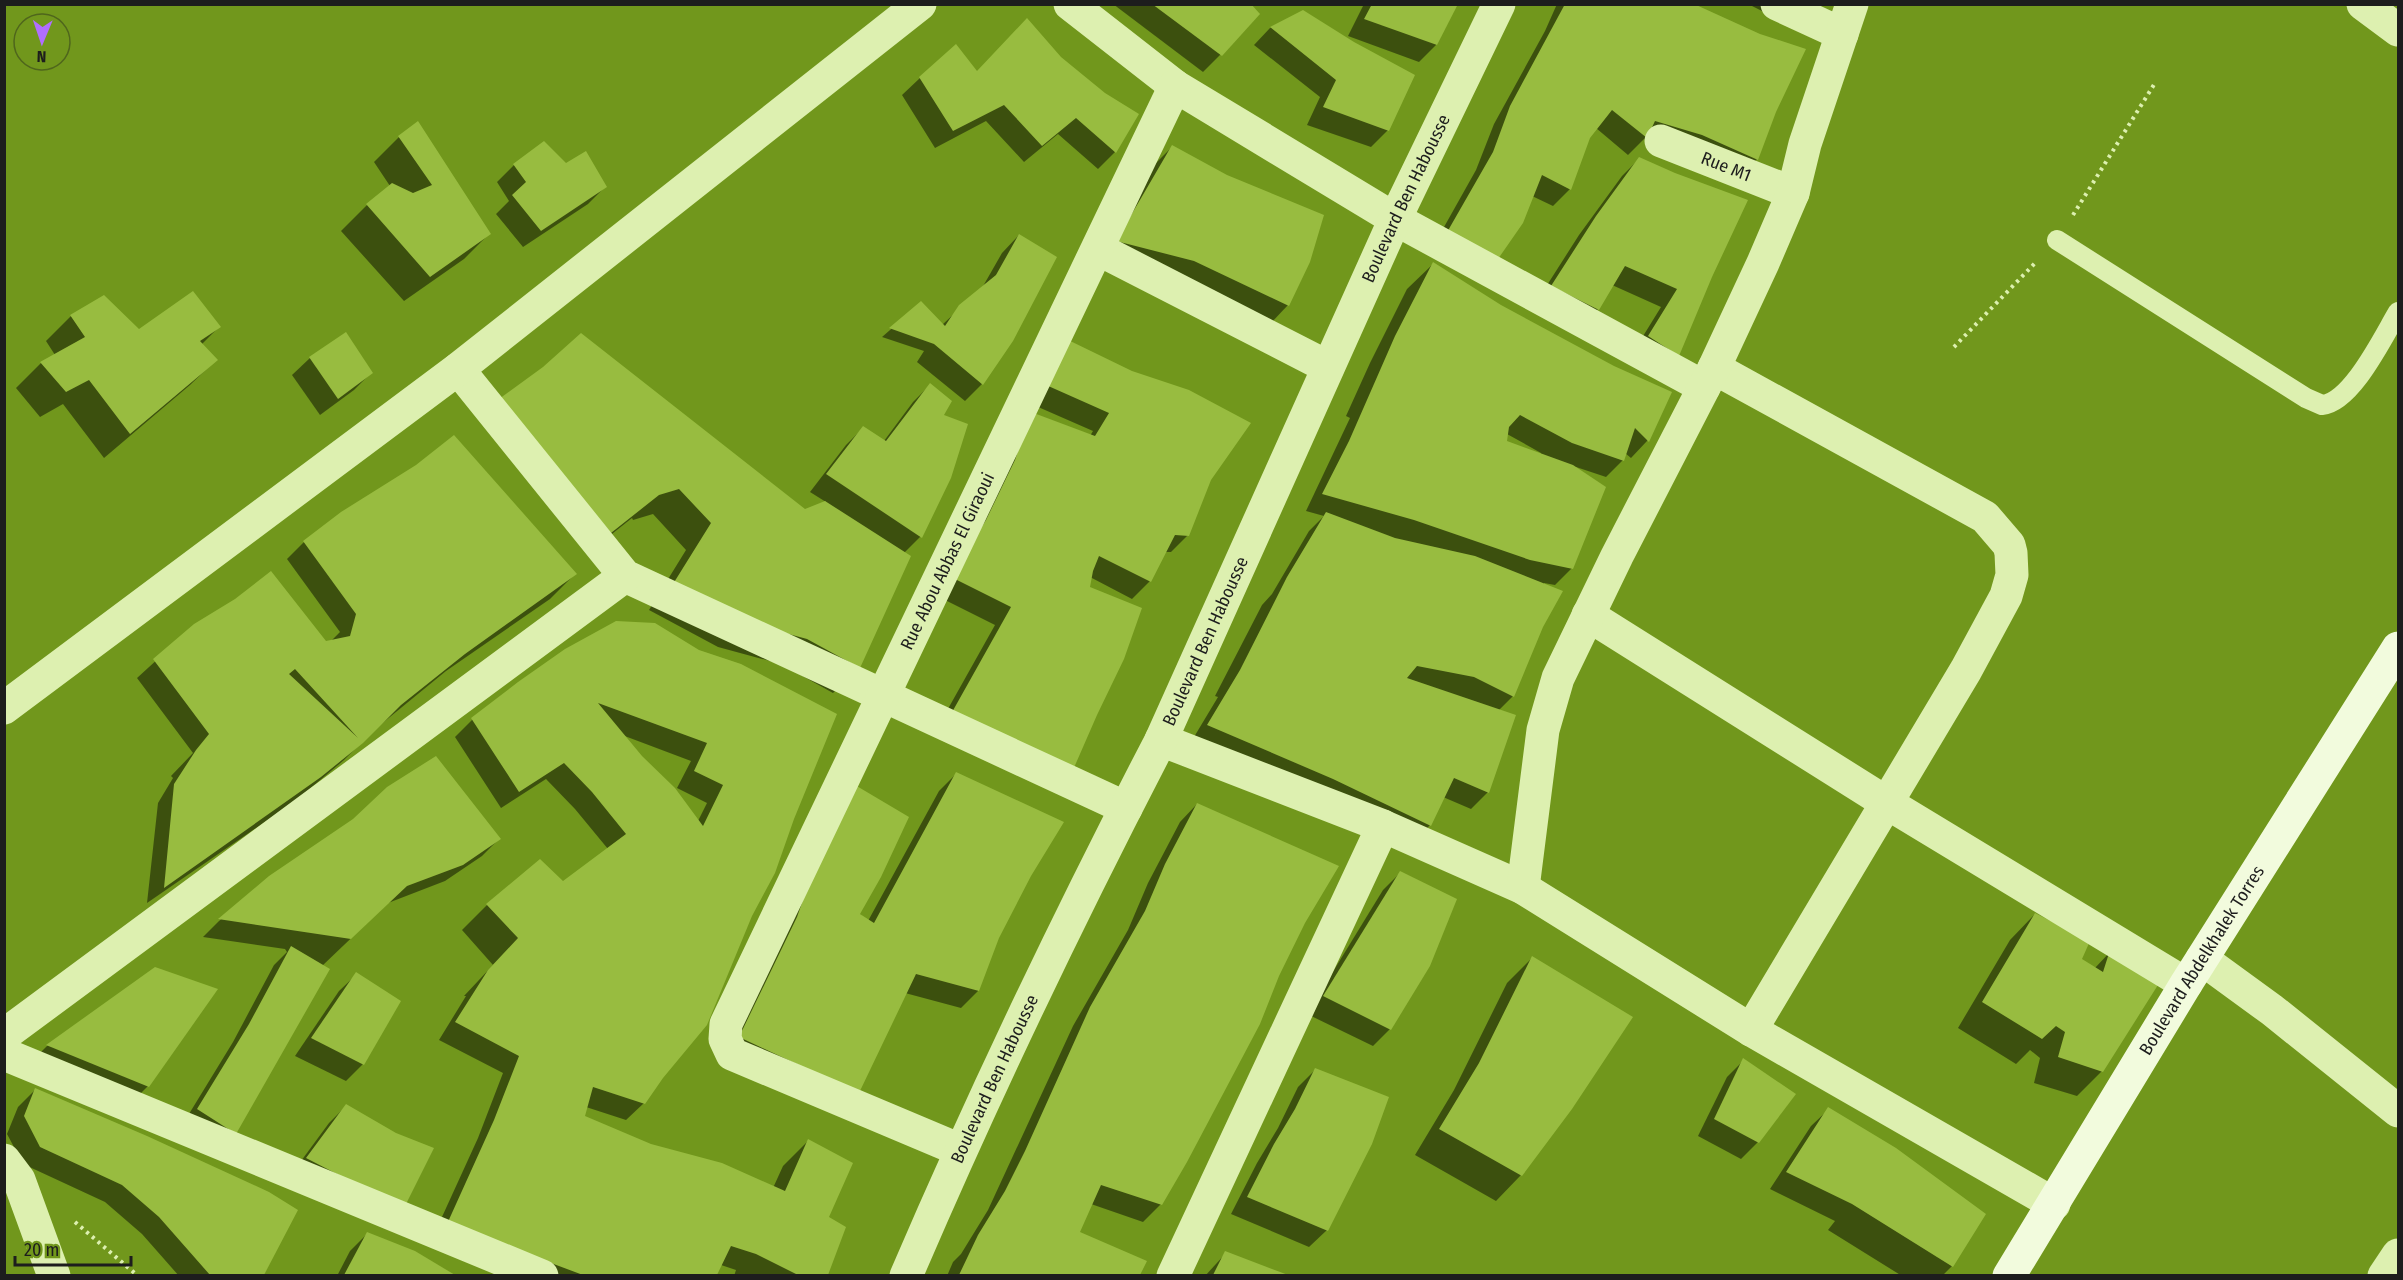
<svg xmlns="http://www.w3.org/2000/svg" width="2403" height="1280" font-family="'Fira Sans Condensed',sans-serif">
	<rect width="100%" height="100%" fill="#71971c"/>
	<g fill="#0007" fill-rule="evenodd">
		<polygon points="1113,4 1249,4 1220,55 1203,72"/>
		<polygon points="1364,4 1456,4 1436,45 1419,62 1348,36"/>
		<polygon points="1557,4 1690,4 1775,112 1757,159 1739,177 1685,151 1644,139 1628,155 1596,128 1589,137 1570,189 1553,206 1532,196 1430,252 1476,170 1494,124 1545,31"/>
		<polygon points="1748,4 1804,4 1778,19"/>
		<polygon points="1303,12 1388,130 1371,147 1307,125 1320,97 1254,45 1270,28"/>
		<polygon points="1060,58 1115,152 1098,169 1058,134 1024,162 986,121 935,148 902,95 920,78 976,73"/>
		<polygon points="399,137 490,233 464,259 404,301 341,231 367,205 390,186 374,162"/>
		<polygon points="1172,147 1288,305 1271,323 1100,259 1155,164"/>
		<polygon points="1639,159 1710,276 1678,356 1632,354 1661,307 1612,285 1598,309 1581,326 1535,304 1579,235 1622,176"/>
		<polygon points="514,165 566,165 605,187 588,204 523,247 496,214 509,201 497,182"/>
		<polygon points="1019,235 1012,340 982,384 965,401 917,362 924,351 882,337 921,303 942,325 982,288 1002,253"/>
		<path d="M1433,264L1500,307L1614,367L1670,393L1647,441L1631,458L1625,453L1623,460L1606,477L1576,467L1572,568L1555,585L1544,583L1542,627L1513,696L1498,711L1488,792L1471,809L1443,797L1430,825L1413,843L1191,742L1218,697L1215,696L1262,605L1272,594L1309,531L1324,516L1306,511L1350,418L1346,416L1370,363L1407,289ZM1507,434L1541,453V455L1504,447Z"/>
		<polygon points="71,316 139,331 219,327 201,345 216,360 190,385 104,458 63,404 40,417 16,388 41,363 55,355 46,341"/>
		<polygon points="346,334 371,373 354,390 320,415 292,375 310,358"/>
		<polygon points="1045,356 1210,479 1188,535 1171,552 1164,552 1150,581 1132,599 1090,577 935,732 995,625 935,595 1014,431 1090,436 1093,431 1029,403"/>
		<polygon points="930,385 942,415 949,478 920,537 904,553 859,667 833,693 781,664 718,647 649,610 686,550 653,514 633,520 632,518 593,549 483,417 804,511 826,502 810,492 846,445 863,428 884,441 913,402"/>
		<polygon points="304,542 575,574 550,599 446,671 374,730 344,760 294,802 147,903 158,803 173,778 171,776 193,753 137,678 195,625 325,643 331,641 340,632 287,559"/>
		<path d="M699,652L835,715L662,1077L644,1103L626,1120L586,1107L584,1117L650,1145L773,1188L783,1166L808,1141L827,1218L844,1227L826,1276H734L736,1270L721,1265L716,1276H520L431,1241L478,1138L503,1073L439,1040L466,996H464L493,965L462,930L487,905L563,883L608,849L575,809L546,779L501,808L455,737L472,720ZM622,735L691,761L677,788L707,803L698,821Z"/>
		<polygon points="956,774 1030,875 998,938 978,991 961,1008 905,993 858,1092 723,1054 805,868 868,921 939,791"/>
		<polygon points="1197,804 1304,923 1161,1204 1143,1222 1091,1204 1078,1233 1145,1262 1139,1276 947,1276 953,1262 961,1254 988,1210 1073,1026 1128,930 1148,883 1180,822"/>
		<polygon points="499,839 482,856 445,881 388,903 322,966 235,1133 181,1127 233,1042 274,965 287,952 285,949 203,937 219,921 270,878"/>
		<polygon points="1401,872 1390,1029 1373,1046 1307,1014 1383,890"/>
		<polygon points="2035,914 2080,959 2094,969 2110,952 2102,1071 2077,1096 2034,1083 2040,1058 2030,1050 2016,1064 1958,1028 2010,940"/>
		<polygon points="1532,958 1521,1175 1496,1201 1415,1155 1454,1090 1507,983"/>
		<polygon points="155,968 148,1086 123,1111 23,1070 47,1046"/>
		<polygon points="357,974 363,1064 346,1081 295,1056 339,991"/>
		<polygon points="1744,1060 1758,1142 1741,1159 1698,1136 1727,1077"/>
		<polygon points="1315,1070 1327,1230 1309,1247 1231,1214 1257,1163 1278,1128 1298,1087"/>
		<polygon points="35,1090 296,1211 263,1276 179,1276 142,1234 105,1202 23,1164 7,1134 18,1107"/>
		<polygon points="346,1106 405,1203 290,1176 329,1123"/>
		<polygon points="1829,1109 1952,1266 1942,1276 1902,1276 1828,1230 1835,1221 1770,1189 1811,1126"/>
		<polygon points="367,1234 414,1252 453,1276 337,1276 350,1251"/>
		<polygon points="1226,1253 1284,1276 1205,1276"/>
	</g>
	<g fill="#98bc40" fill-rule="evenodd">
		<polygon points="1152,4 1251,4 1260,14 1222,56"/>
		<polygon points="1372,4 1458,4 1437,45 1364,19"/>
		<polygon points="1565,4 1694,4 1760,34 1806,49 1776,112 1758,160 1702,135 1655,121 1647,138 1612,110 1590,138 1571,190 1542,175 1523,223 1498,259 1446,234 1493,152 1510,106"/>
		<polygon points="1303,10 1354,42 1415,75 1389,131 1323,107 1336,80 1270,27"/>
		<polygon points="1027,18 1061,57 1105,93 1139,114 1116,153 1076,118 1042,146 1004,105 953,131 919,77 956,44 977,71"/>
		<polygon points="418,121 491,234 430,277 366,204 392,183 413,193 432,185 398,136"/>
		<polygon points="544,141 566,163 586,151 607,187 541,231 512,195 526,182 513,164"/>
		<polygon points="1172,145 1227,175 1324,215 1310,262 1289,306 1194,261 1116,241"/>
		<polygon points="1639,157 1675,173 1748,200 1712,277 1679,356 1648,336 1677,289 1625,266 1599,310 1551,286 1596,216"/>
		<polygon points="1019,234 1057,257 1013,341 983,385 934,344 889,328 921,301 945,326 959,305 996,275"/>
		<polygon points="1433,262 1501,305 1614,366 1672,392 1649,442 1635,428 1624,461 1572,443 1520,415 1509,427 1507,441 1573,465 1606,487 1573,569 1530,560 1414,520 1322,494 1349,441 1395,336"/>
		<polygon points="193,291 221,327 200,341 218,360 130,434 89,380 66,392 40,362 85,337 70,315 104,295 139,329"/>
		<polygon points="346,332 373,373 338,399 309,357"/>
		<polygon points="581,333 805,509 825,501 911,556 860,668 807,639 744,622 673,584 711,523 679,489 659,495 611,533 499,399 543,367"/>
		<polygon points="1062,337 1132,371 1189,390 1251,423 1211,480 1189,536 1175,535 1151,582 1099,556 1093,571 1090,587 1142,608 1124,659 1097,715 1073,770 951,714 1011,607 951,577 986,520 1015,460 1031,412 1095,436 1109,413 1046,385"/>
		<polygon points="930,383 952,401 944,415 968,424 951,478 922,538 826,474 863,426 886,441"/>
		<path d="M454,435L577,574L465,654L401,705L363,743L321,777L164,888L174,784L196,750L209,734L153,659L194,624L235,599L271,571L326,641L350,636L356,614L303,541L341,512L416,465ZM295,669L358,738L289,674Z"/>
		<polygon points="1326,512 1395,538 1475,556 1563,591 1543,627 1514,697 1474,677 1417,666 1407,678 1516,715 1489,793 1454,778 1431,826 1333,779 1207,725 1240,670 1287,577"/>
		<path d="M616,621L655,623L699,650L741,664L837,714L794,819L775,873L752,916L707,1025L663,1078L645,1104L593,1087L585,1116L651,1144L722,1163L785,1191L808,1139L853,1163L829,1217L846,1227L828,1275H798L756,1254L731,1246L717,1275H583L447,1224L494,1120L519,1056L455,1022L488,970L518,938L486,904L540,859L563,881L626,834L592,792L564,763L519,792L471,718L518,682L565,649ZM598,703L707,743L694,771L723,785L703,826L675,788L642,756Z"/>
		<polygon points="436,756 501,839 463,865 407,886 351,939 218,919 269,876 353,819 387,787"/>
		<polygon points="956,772 1064,822 1031,876 999,938 979,991 916,974 859,1093 739,1037 797,917 821,849 855,785 909,817 881,877 860,914 874,923"/>
		<polygon points="1197,803 1339,866 1305,923 1279,976 1260,1024 1187,1162 1162,1205 1101,1185 1080,1232 1147,1261 1140,1275 959,1275 978,1235 1005,1191 1025,1151 1090,1007 1145,911 1165,864"/>
		<polygon points="1400,871 1457,899 1430,966 1391,1030 1323,996"/>
		<polygon points="2035,913 2090,941 2082,959 2103,972 2110,950 2163,977 2103,1072 2058,1057 2065,1032 2056,1026 2042,1039 1982,1002"/>
		<polygon points="291,946 330,969 236,1134 197,1109 249,1024"/>
		<polygon points="1532,956 1633,1017 1572,1109 1522,1176 1439,1129 1479,1063"/>
		<polygon points="155,967 218,989 149,1087 46,1045"/>
		<polygon points="356,972 401,1001 364,1065 311,1038"/>
		<polygon points="1743,1058 1796,1094 1759,1143 1714,1119"/>
		<polygon points="1315,1068 1389,1097 1372,1144 1328,1231 1247,1197 1274,1144 1295,1109"/>
		<polygon points="35,1088 147,1136 269,1192 298,1210 264,1275 210,1275 159,1217 122,1185 40,1147 24,1116"/>
		<polygon points="346,1104 396,1133 434,1148 406,1204 362,1187 306,1158"/>
		<polygon points="1828,1107 1896,1148 1986,1214 1953,1267 1852,1204 1786,1172"/>
		<polygon points="367,1232 415,1251 455,1275 344,1275"/>
		<polygon points="1225,1251 1288,1275 1213,1275"/>
	</g>
	<g fill="none" stroke-linecap="round" stroke-linejoin="round">
		<g stroke="#ddf0b0" stroke-width="4" stroke-dasharray="3 4.5" stroke-linecap="butt">
			<polyline points="2073,215 2155,83"/>
			<polyline points="1954,347 2037,261"/>
			<polyline points="75,1222 138,1276"/>
		</g>
		<path stroke="#ddf0b0" stroke-width="20" d="M2057,240L2306,398L2322,405C2352,402 2383,337 2398,312"/>
		<g stroke="#ddf0b0" stroke-width="33">
			<polyline points="1070,4 1175,86 1395,219 1704,387"/>
			<polyline points="1777,4 1842,34"/>
			<polyline points="2363,4 2398,30"/>
			<path id="s1" d="M1661,141L1793,193"/>
			<polyline points="1098,249 1328,367"/>
			<polyline points="1714,368 1985,517 2009,545 2011,553 2012,575 2006,596 1966,670 1751,1030"/>
			<polyline points="458,369 625,576 1126,808"/>
			<polyline points="1588,615 1887,803 2186,984"/>
			<polyline points="4,708 458,369 920,4"/>
			<polyline points="1161,740 1383,826 1523,888 1751,1030 2054,1204"/>
			<polyline points="1523,888 1543,730 1558,678 1617,556 1714,368 1763,263 1793,193 1805,144 1852,4"/>
			<polyline points="2202,959 2272,1010 2398,1111"/>
			<polyline points="4,1035 625,576"/>
			<polyline points="4,1054 542,1276"/>
			<path id="s2" d="M960,1150L732,1054L725,1039L726,1024L1175,86"/>
			<polyline points="4,1160 19,1180 54,1276"/>
			<path id="s3" d="M906,1276C984,1094 1070,915 1161,740L1395,219L1499,4"/>
			<polyline points="1173,1276 1383,826"/>
			<polyline points="2384,1276 2398,1255"/>
		</g>
		<path stroke="#f2fbdd" stroke-width="33" id="s4" d="M2009,1276L2186,984L2398,648"/>
	</g>
	<g text-anchor="middle" dominant-baseline="central" stroke-width="4.5" stroke-linejoin="round" paint-order="stroke">
		<g font-size="18" fill="#1d1d1d" stroke="#71971c">
			<text stroke="none"><textPath href="#s1" startOffset="70">Rue M1</textPath></text>
			<text stroke="none"><textPath href="#s3" startOffset="1188">Boulevard Ben Habousse</textPath></text>
			<text stroke="none"><textPath href="#s2" startOffset="792">Rue Abou Abbas El Giraoui</textPath></text>
			<text stroke="none"><textPath href="#s3" startOffset="702">Boulevard Ben Habousse</textPath></text>
			<text stroke="none"><textPath href="#s4" startOffset="370">Boulevard Abdelkhalek Torres</textPath></text>
			<text stroke="none"><textPath href="#s3" startOffset="216">Boulevard Ben Habousse</textPath></text>
		</g>
	</g>
	<rect width="2403" height="1280" fill="none" stroke="#1d1d1d" stroke-width="12"/>
	<g transform="translate(42 42) rotate(182)"><circle r="28" fill="#71971c" stroke="#4f661c" stroke-width="1.5"/>
	<path d="M0-4.5L10 22L0 15L-10 22Z" fill="#b06eff"/>
	<text y="-9" font-size="16" font-weight="bold" text-anchor="middle" fill="#1d1d1d">N</text>
	</g>
	<path d="M15 1256v9h116v-9" fill="none" stroke="#1d1d1d" stroke-width="3"/>
	<text x="24" y="1256" font-size="18" fill="#1d1d1d" stroke="#71971c" stroke-width="4.5" paint-order="stroke">20 m</text>
</svg>
